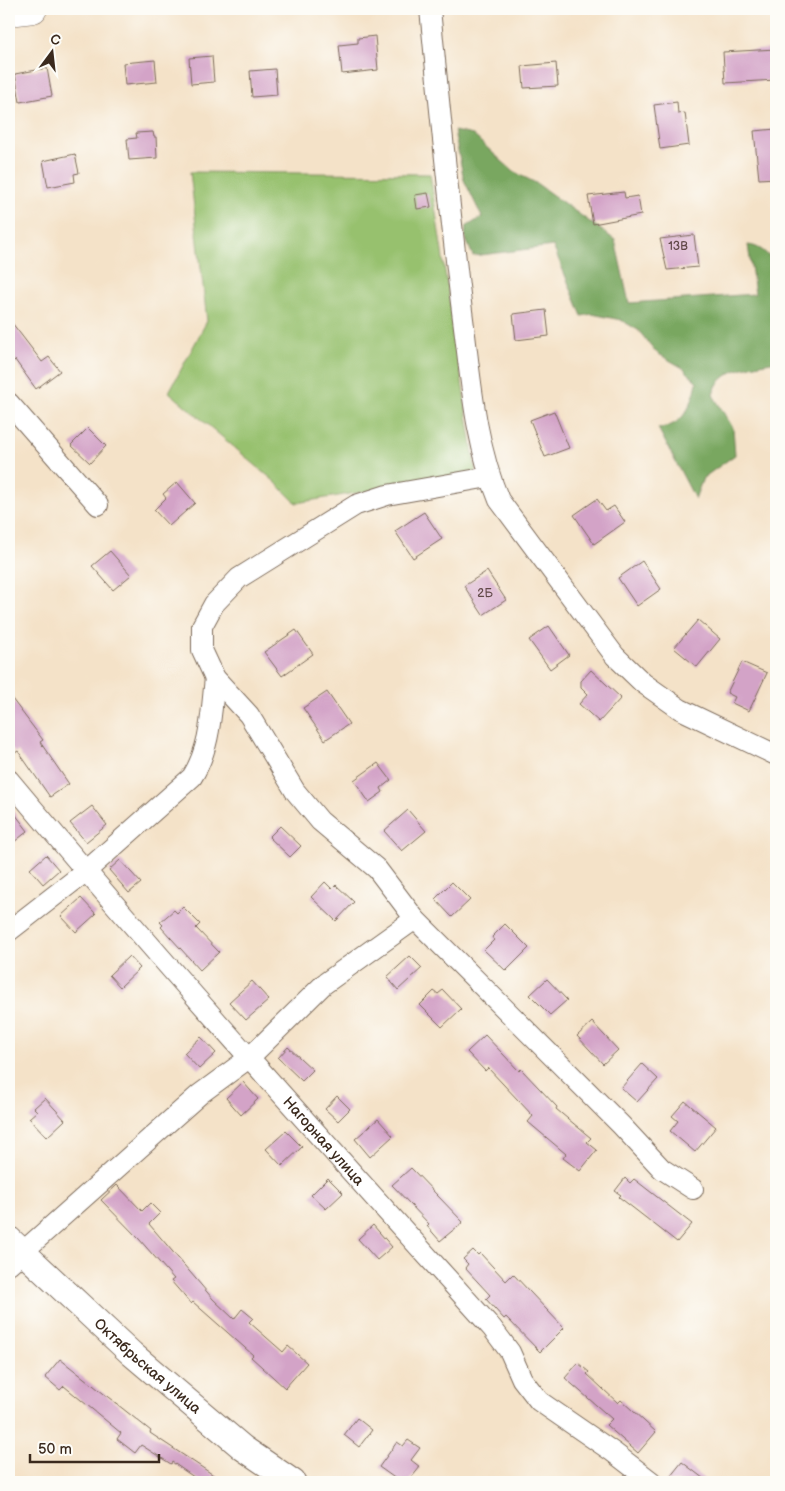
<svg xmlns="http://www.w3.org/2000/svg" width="785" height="1491" font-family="'Balsamiq Sans',sans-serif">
	<rect width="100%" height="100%" fill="#fdfcf7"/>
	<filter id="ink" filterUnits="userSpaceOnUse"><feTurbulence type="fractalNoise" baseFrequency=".02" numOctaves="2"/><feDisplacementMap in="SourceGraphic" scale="10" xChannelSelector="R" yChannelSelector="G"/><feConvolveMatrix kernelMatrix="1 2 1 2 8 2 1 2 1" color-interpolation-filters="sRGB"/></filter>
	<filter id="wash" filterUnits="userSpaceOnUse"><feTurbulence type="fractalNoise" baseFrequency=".0096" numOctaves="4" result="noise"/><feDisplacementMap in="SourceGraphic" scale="20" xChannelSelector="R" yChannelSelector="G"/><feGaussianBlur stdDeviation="1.12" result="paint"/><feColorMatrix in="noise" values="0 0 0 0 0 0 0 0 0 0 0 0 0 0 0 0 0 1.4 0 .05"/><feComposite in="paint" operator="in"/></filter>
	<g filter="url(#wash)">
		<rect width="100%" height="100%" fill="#f4e2c8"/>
		<polygon fill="#97c16e" stroke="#697646" points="190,172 430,174 476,473 296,503 274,481 169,392 207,321"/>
		<path fill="#79a761" stroke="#5a6840" d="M454,131L473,135L514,172L536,183L615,240L629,303L755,294L748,245C758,246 765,251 771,259C781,275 776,340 776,361C753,366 719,368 713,395L733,428L735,455L703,478L695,499L658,428C683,427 693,404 697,382L683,368L657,353L638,330L621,320L592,314L582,316L553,246L473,256L465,237L466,227L482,217L464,180Z"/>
		<g id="blocks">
			<g fill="#d3a3c7">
				<polygon points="375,36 378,70 342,74 339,45 358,43 358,38"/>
				<polygon points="776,49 776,80 725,83 723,52"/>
				<polygon points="212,56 214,82 191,84 189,58"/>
				<polygon points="155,60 157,82 125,85 123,63"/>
				<polygon points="556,63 558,86 524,88 522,66"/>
				<polygon points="47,68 52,96 20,102 15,74"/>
				<polygon points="275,69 277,95 252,97 250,71"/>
				<polygon points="677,102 678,114 685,113 689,145 660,149 654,105"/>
				<polygon points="776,129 776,178 759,179 754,131"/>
				<polygon points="153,132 154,137 156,137 157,158 129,160 127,139 137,138 136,133"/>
				<polygon points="75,154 79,173 74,174 75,182 48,187 43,161"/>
				<polygon points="624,192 625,198 638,196 641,215 593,224 588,196"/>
				<polygon points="428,193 431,207 417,209 415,195"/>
				<polygon points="694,235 698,267 667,270 660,239"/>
				<polygon points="546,310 549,336 516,340 513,314"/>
				<polygon points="9,319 42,362 49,357 60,371 36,389 15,360 9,365"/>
				<polygon points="554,411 569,448 545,457 530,420"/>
				<polygon points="88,428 106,446 90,463 71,445"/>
				<polygon points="177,482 195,503 169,526 154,510 166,498 163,494"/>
				<polygon points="597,499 606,511 614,506 625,522 594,544 574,515"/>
				<polygon points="424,512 442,539 413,558 395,531"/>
				<polygon points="110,551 131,575 113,590 92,566"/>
				<polygon points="642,561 661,589 637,606 618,578"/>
				<polygon points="487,571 506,600 483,615 464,586"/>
				<polygon points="698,620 720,639 697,667 674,648"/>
				<polygon points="549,626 569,655 550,669 529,640"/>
				<polygon points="296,630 313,654 282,676 264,652"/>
				<polygon points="742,662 767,673 749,711 732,703 735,697 727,693"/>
				<polygon points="591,670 621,698 599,722 579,704 588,694 581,687 581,681"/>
				<polygon points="327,692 349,724 325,740 303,708"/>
				<polygon points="9,695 43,740 40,742 69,784 50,797 18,751 15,753 9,745"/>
				<polygon points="378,763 391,780 381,788 383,792 369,802 354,780"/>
				<polygon points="9,806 28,831 9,846"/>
				<polygon points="92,806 107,825 86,842 70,823"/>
				<polygon points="408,810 426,831 402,851 384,831"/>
				<polygon points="280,826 301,846 290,857 269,837"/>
				<polygon points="46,855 59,870 43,884 30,869"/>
				<polygon points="120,860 141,883 129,893 109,870"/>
				<polygon points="325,882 332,889 336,885 354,902 336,921 311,897"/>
				<polygon points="452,882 470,900 452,917 435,899"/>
				<polygon points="81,898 96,914 76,932 61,916"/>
				<polygon points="183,907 200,924 196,928 219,952 200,970 161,927 163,925 160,922 174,910 177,913"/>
				<polygon points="505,924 529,948 506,971 484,950 494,940 492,937"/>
				<polygon points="129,956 140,968 120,987 109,975"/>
				<polygon points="410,956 422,968 398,990 387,977"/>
				<polygon points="547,979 567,1000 550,1015 530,995"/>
				<polygon points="252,981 269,1000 246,1020 229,1002"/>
				<polygon points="443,990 461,1009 442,1027 420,1005 434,991 438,994"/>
				<polygon points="592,1022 618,1050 603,1064 577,1036"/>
				<polygon points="485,1035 519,1071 521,1069 557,1107 556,1109 591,1138 587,1142 597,1150 580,1171 563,1158 566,1154 528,1122 533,1116 488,1068 485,1071 467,1052"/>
				<polygon points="201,1037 216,1053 199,1069 184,1053"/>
				<polygon points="288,1047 313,1070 302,1081 278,1058"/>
				<polygon points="642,1064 658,1079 637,1102 621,1088"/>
				<polygon points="243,1082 258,1099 241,1115 226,1098"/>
				<polygon points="337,1096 350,1109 338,1121 325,1109"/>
				<polygon points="45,1098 65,1120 47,1137 29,1118 37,1111 34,1108"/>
				<polygon points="685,1101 716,1127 695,1152 670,1131 678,1121 672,1116"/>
				<polygon points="378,1119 393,1136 370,1157 355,1139"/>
				<polygon points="286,1131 302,1147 282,1166 266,1149"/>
				<polygon points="411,1168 463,1222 440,1241 427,1226 429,1224 392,1185"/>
				<polygon points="328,1178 343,1193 326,1209 311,1195"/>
				<polygon points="625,1178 630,1183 634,1179 692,1224 677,1242 619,1197 621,1195 615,1191"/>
				<polygon points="117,1185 142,1211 150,1203 160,1213 149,1224 213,1299 234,1319 242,1309 253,1318 249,1322 283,1352 288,1346 307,1363 285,1388 251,1357 253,1355 193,1302 191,1304 171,1281 174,1279 139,1239 101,1200"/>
				<polygon points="373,1225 392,1247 377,1260 358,1239"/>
				<polygon points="473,1250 478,1255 480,1253 506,1281 513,1274 564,1328 540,1352 506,1317 504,1319 486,1299 490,1295 465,1268 468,1264 463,1259"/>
				<polygon points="60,1359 151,1431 150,1433 224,1482 201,1482 172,1462 171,1464 141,1445 135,1453 117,1439 121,1433 64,1386 60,1390 45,1377"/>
				<polygon points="578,1363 589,1372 587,1374 618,1403 621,1400 656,1432 638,1453 606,1425 612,1419 565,1378"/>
				<polygon points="357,1418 372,1430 359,1447 344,1435"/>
				<polygon points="408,1440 420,1448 411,1460 420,1467 408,1482 400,1482 379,1467 397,1442 403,1446"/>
				<polygon points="682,1462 708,1482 666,1482"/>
			</g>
		</g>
	</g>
	<g filter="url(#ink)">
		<use href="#blocks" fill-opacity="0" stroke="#7c6a5a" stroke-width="1"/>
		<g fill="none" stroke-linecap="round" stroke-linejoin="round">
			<g stroke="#7c6a5a" stroke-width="22">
				<g id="minor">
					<path d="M430,9C440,112 450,216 463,319C471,380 475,443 499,500L615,656L643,683L680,709L776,755"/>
					<polyline points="9,403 98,505"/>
					<polyline points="489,477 387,495 356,505 239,578 214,604 202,626 202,650 215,678 249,715 295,791 320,821 377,869 415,919 621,1125 662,1169 693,1189"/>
					<path id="s1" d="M9,780C165,967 329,1147 492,1328L510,1352L522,1379L539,1401L613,1452L652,1482"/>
					<path d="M9,931L85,872L192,777C211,747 211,713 215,678"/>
					<polyline points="9,1264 200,1094 249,1058 324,984 415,919"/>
				</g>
			</g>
			<g stroke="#7c6a5a" stroke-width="27">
				<g id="tertiary">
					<path id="s2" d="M9,1239L132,1354L243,1448L293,1482"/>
				</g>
			</g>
			<g stroke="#7c6a5a" stroke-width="29">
				<polyline id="secondary" points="9,12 33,9"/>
			</g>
			<use href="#minor" stroke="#fff" stroke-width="20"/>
			<use href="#tertiary" stroke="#fff" stroke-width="25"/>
			<use href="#secondary" stroke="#fff" stroke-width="28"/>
		</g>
	</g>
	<g text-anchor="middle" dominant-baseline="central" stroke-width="4" stroke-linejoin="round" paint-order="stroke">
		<g font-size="12" fill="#614848">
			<text x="678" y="246">13В</text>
			<text x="485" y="593">2Б</text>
		</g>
		<g font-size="15" fill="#3b2a1e" stroke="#fdfcf7">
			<text stroke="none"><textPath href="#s1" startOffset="479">Нагорная улица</textPath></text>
			<text stroke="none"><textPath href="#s2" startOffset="188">Октябрьская улица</textPath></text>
		</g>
	</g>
	<rect width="785" height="1491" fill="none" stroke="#fdfcf7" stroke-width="30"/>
	<g transform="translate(52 52) rotate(15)" stroke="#fdfcf7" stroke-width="4" paint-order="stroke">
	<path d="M0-4L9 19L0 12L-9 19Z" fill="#3b2a1e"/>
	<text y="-8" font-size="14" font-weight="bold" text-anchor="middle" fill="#3b2a1e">С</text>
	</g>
	<path d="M30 1454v8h129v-8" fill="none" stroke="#3b2a1e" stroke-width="2.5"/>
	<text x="38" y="1454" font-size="15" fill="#3b2a1e" stroke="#fdfcf7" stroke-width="4" paint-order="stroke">50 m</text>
</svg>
